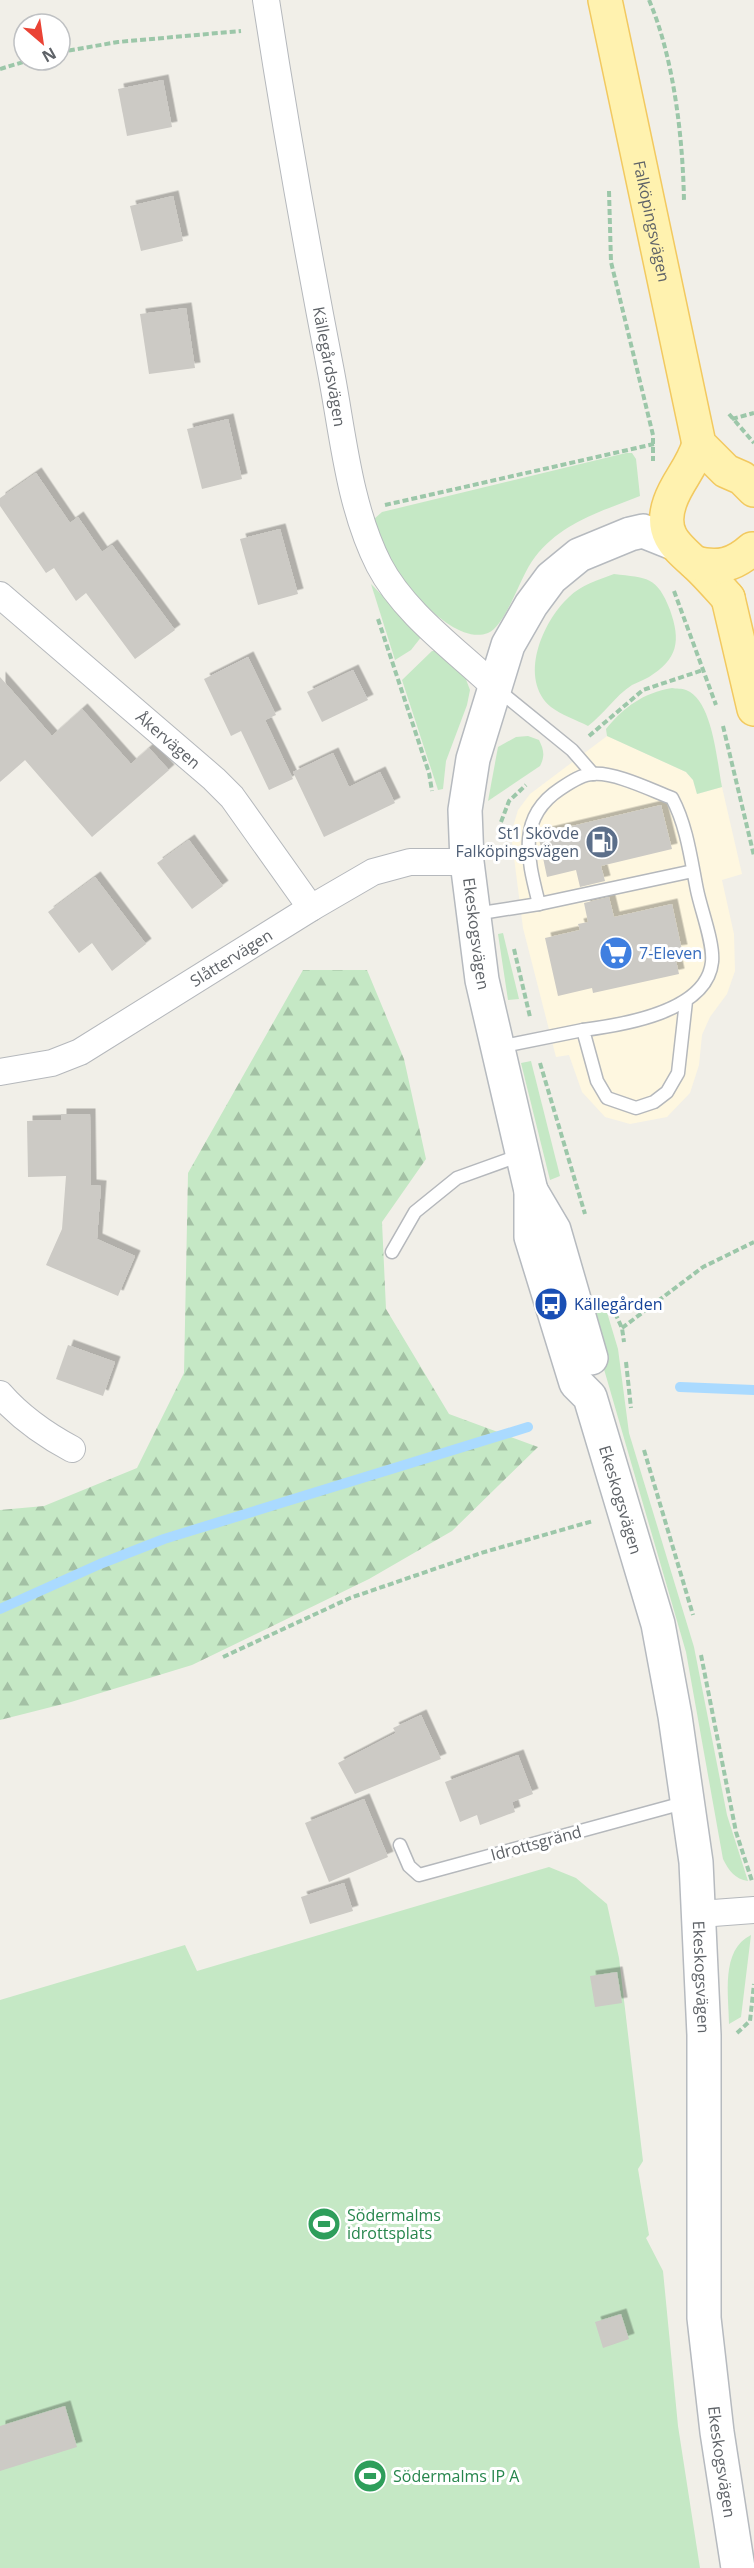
<svg xmlns="http://www.w3.org/2000/svg" width="754" height="2568" font-family="'Open Sans',sans-serif">
	<defs>
		<pattern id="forest-firs" width="22" height="20" patternUnits="userSpaceOnUse" patternTransform="scale(1.5)"><rect width="22" height="20" fill="#c5e8c5"/><path d="M5 1l3.5 6h-7zM16 11l3.5 6h-7z" fill="#a3c0a4"/></pattern>
		<filter id="shadow"><feDropShadow dx="5.5" dy="-5.5" stdDeviation="0" flood-color="#0004"/></filter>
	</defs>
	<rect width="100%" height="100%" fill="#f1efe8"/>
	<polygon fill="#fef7e0" points="607,736 686,772 693,780 697,794 722,787 742,874 722,880 734,934 735,971 727,994 710,1017 702,1035 699,1065 690,1093 667,1117 630,1124 605,1117 582,1092 569,1055 556,1057 523,928 511,834 518,810 530,794"/>
	<g fill="#c5e8c5">
		<path d="M626,453H632L636,459L640,496C602,511 561,523 535,557C521,574 506,626 488,633C452,647 397,577 384,549C380,540 378,529 374,519L382,512Z"/>
		<path d="M614,574C647,578 657,576 670,610C681,641 678,659 649,677C644,680 638,682 632,685C615,696 604,714 588,726C577,720 561,715 551,707C518,679 542,622 569,597C581,585 598,580 614,574Z"/>
		<polygon points="371,584 422,636 411,650 395,660"/>
		<polygon points="432,651 438,651 464,674 470,690 467,705 446,761 443,789 438,790 402,680"/>
		<path d="M672,688C676,689 682,688 686,690C713,700 717,763 722,787L697,794L693,780L686,772L607,736L606,729C624,707 643,693 672,688Z"/>
		<path d="M528,736L539,740C544,750 545,756 540,766L488,801L498,747L516,737Z"/>
		<polygon points="503,933 519,999 508,1000 498,934"/>
		<polygon points="531,1061 560,1176 550,1180 521,1063"/>
		<path d="M606,1309L618,1349L629,1433L694,1647L727,1815L748,1881C735,1879 729,1871 723,1859L686,1652L588,1314Z"/>
		<polygon points="549,1867 576,1878 607,1904 619,1958 643,2161 638,2169 649,2235 646,2238 663,2271 678,2426 700,2568 0,2568 0,2000 185,1945 197,1971"/>
		<path d="M751,1935L741,2017L729,2024C729,1996 720,1950 751,1935Z"/>
	</g>
	<polygon fill="url(#forest-firs)" points="303,970 367,970 404,1059 426,1159 382,1222 386,1309 449,1414 538,1447 452,1531 369,1579 192,1665 71,1702 0,1720 0,1510 44,1506 137,1468 184,1373 188,1173"/>
	<g fill="none" stroke-linecap="round" stroke-linejoin="round">
		<g stroke="#aadaff" stroke-width="10">
			<polyline points="680,1387 754,1390"/>
			<polyline points="0,1609 100,1564 164,1539 528,1427"/>
		</g>
	</g>
	<g fill="#cccac5" filter="url(#shadow)">
		<polygon points="163,80 172,127 127,136 118,89"/>
		<polygon points="173,196 183,241 141,251 130,206"/>
		<polygon points="186,308 195,368 149,374 140,314"/>
		<polygon points="228,419 242,479 202,489 187,429"/>
		<polygon points="36,473 70,523 78,517 102,552 112,545 175,630 135,659 86,593 76,601 54,568 46,573 0,506 0,498"/>
		<polygon points="280,529 298,594 258,605 240,539"/>
		<polygon points="248,657 276,715 265,720 293,779 269,790 241,731 231,736 204,679"/>
		<polygon points="353,670 368,700 322,722 307,692"/>
		<polygon points="0,677 52,736 82,709 131,764 149,748 169,770 92,837 25,760 0,782"/>
		<polygon points="333,753 349,787 380,772 395,803 324,837 293,772"/>
		<polygon points="661,805 672,849 601,866 605,881 580,887 576,870 547,877 538,834"/>
		<polygon points="189,840 223,886 192,909 157,863"/>
		<polygon points="95,877 146,944 112,971 92,943 79,953 48,912"/>
		<polygon points="609,897 614,917 672,904 682,950 674,951 679,974 593,993 592,988 558,996 545,938 580,930 578,924 588,922 584,903"/>
		<polygon points="61,1114 90,1114 91,1185 101,1186 97,1239 135,1256 118,1296 46,1265 62,1229 66,1176 28,1177 27,1121 61,1120"/>
		<polygon points="68,1345 115,1362 103,1396 56,1379"/>
		<polygon points="421,1715 441,1759 355,1794 338,1763 396,1733 393,1728"/>
		<polygon points="518,1755 533,1794 512,1802 515,1812 480,1825 477,1815 460,1822 445,1782"/>
		<polygon points="364,1799 388,1857 329,1882 305,1823"/>
		<polygon points="344,1883 353,1911 310,1924 301,1897"/>
		<polygon points="617,1972 622,2003 595,2007 590,1976"/>
		<polygon points="621,2314 629,2339 603,2348 595,2322"/>
		<polygon points="65,2406 77,2447 0,2471 0,2426"/>
	</g>
	<g fill="none" stroke-linecap="round" stroke-linejoin="round">
		<g stroke="#b5b8bc" stroke-width="15">
			<g id="lane">
				<polyline points="497,689 572,750 593,774"/>
				<polyline points="475,914 539,904"/>
				<path d="M686,1001L678,1073L667,1092L654,1102L636,1108L607,1098L597,1081L583,1030C622,1025 707,1012 712,962C714,943 701,910 697,890C691,860 687,826 672,798C651,790 615,772 593,774C582,774 569,783 560,789C516,818 528,860 539,904L693,871"/>
				<polyline points="499,1047 583,1030"/>
				<polyline points="392,1252 415,1212 457,1178 521,1155"/>
				<polyline points="400,1845 409,1866 419,1875 687,1802"/>
			</g>
		</g>
		<g stroke="#b5b8bc" stroke-width="28">
			<g id="street">
				<path id="s1" d="M266,0C285,124 307,248 331,372C343,435 349,506 379,565C404,613 455,649 494,686"/>
				<path id="s2" d="M0,595L214,779L232,797L311,908"/>
				<path id="s3" d="M0,1072L52,1063L80,1052L311,908L373,872L410,862H467"/>
				<path d="M0,1394C21,1418 44,1434 72,1449"/>
				<polyline points="700,1914 754,1910"/>
			</g>
		</g>
		<g stroke="#b6babf" stroke-width="36">
			<g id="secondary">
				<path id="s4" d="M673,543L643,531L630,534L579,555L551,578L531,605L508,645L473,759L465,810L467,862L482,980L531,1191V1237L576,1383L590,1397L658,1624L675,1716L696,1862L704,2035V2318L717,2432L738,2568"/>
				<polyline points="531,1191 554,1230 591,1358"/>
			</g>
		</g>
		<g stroke="#f2c960" stroke-width="36">
			<g id="primary">
				<path id="s5" d="M605,0L699,444L726,471L742,478L754,490"/>
				<path d="M699,444C692,468 677,481 670,502C659,533 676,546 696,564C708,575 718,587 728,598"/>
				<path d="M695,563C719,569 734,565 752,549"/>
				<polyline points="728,598 754,709"/>
			</g>
		</g>
		<g stroke="#9cc7a9" stroke-width="4" stroke-dasharray="6 3" stroke-linecap="butt">
			<path d="M649,0C674,58 683,139 684,202"/>
			<polyline points="60,52 118,42 241,31"/>
			<polyline points="0,69 30,60"/>
			<polyline points="609,191 611,262 653,435 653,461"/>
			<polyline points="729,414 754,443"/>
			<polyline points="732,419 754,413"/>
			<polyline points="385,505 654,444"/>
			<polyline points="674,591 716,705"/>
			<polyline points="378,619 429,773 432,791"/>
			<polyline points="723,726 754,856"/>
			<polyline points="589,736 643,690 703,670"/>
			<polyline points="501,822 509,801 526,785"/>
			<polyline points="514,949 530,1017"/>
			<polyline points="540,1063 585,1214"/>
			<polyline points="615,1313 622,1328 624,1342"/>
			<polyline points="622,1328 703,1267 754,1242"/>
			<polyline points="626,1362 631,1408"/>
			<polyline points="644,1450 693,1615"/>
			<polyline points="701,1655 736,1832 752,1881"/>
			<polyline points="223,1657 350,1598 481,1553 593,1521"/>
			<polyline points="737,2033 750,2021 754,1984"/>
		</g>
		<use href="#lane" stroke="#fff" stroke-width="12"/>
		<use href="#street" stroke="#fff" stroke-width="26"/>
		<use href="#secondary" stroke="#fff" stroke-width="33"/>
		<use href="#primary" stroke="#fff2af" stroke-width="33"/>
	</g>
	<defs>
		<g id="fuel-disc" transform="scale(1.725)"><circle r="9.5" fill="#5c6f8a" stroke="#fff"/><path d="M-5.5-6h7V0h2V4h1.3V-2.5L3-4.5l.8-.8L6-3V5H2.5V1h-1V6h-7ZM-4.2-4.7v3.2H.2V-4.7Z" fill="#fff"/></g>
		<g id="supermarket-disc" transform="scale(1.725)"><circle r="9.5" fill="#3f7fe0" stroke="#fff"/><path d="M-6-5.5h2.5l.6 2H6L4.5 2H-2.5L-4.4-4H-6ZM-1.5 3.2a1.3 1.3 0 1 0 .1 0ZM3 3.2a1.3 1.3 0 1 0 .1 0Z" fill="#fff"/></g>
		<g id="bus-disc" transform="scale(1.725)"><circle r="9.5" fill="#1a4fb4" stroke="#fff"/><path d="M-5-6H5V4H4V6H2V4H-2V6H-4V4H-5ZM-3.5-4V0h7V-4ZM-3.5 1.2v1.5H-2V1.2ZM2 1.2v1.5H3.5V1.2Z" fill="#fff"/></g>
		<g id="stadium-disc" transform="scale(1.725)"><circle r="9.5" fill="#2e9e5b" stroke="#fff"/><path d="M0-5a6.5 5 0 1 0 0 10a6.5 5 0 1 0 0-10ZM-3.5-1.8h7v3.6h-7Z" fill="#fff"/></g>
	</defs>
	<g fill-rule="evenodd">
		<use href="#fuel-disc" x="602" y="842"/>
		<use href="#supermarket-disc" x="616" y="953"/>
		<use href="#bus-disc" x="551" y="1304"/>
		<use href="#stadium-disc" x="324" y="2224"/>
		<use href="#stadium-disc" x="370" y="2476"/>
	</g>
	<g text-anchor="middle" dominant-baseline="central" stroke-width="6" stroke-linejoin="round" paint-order="stroke">
		<g font-size="16" fill="#5f6368" stroke="#fff">
			<text stroke="none"><textPath href="#s5" startOffset="226">Falköpingsvägen</textPath></text>
			<text stroke="none"><textPath href="#s1" startOffset="372">Källegårdsvägen</textPath></text>
			<text stroke="none"><textPath href="#s2" startOffset="222">Åkervägen</textPath></text>
			<text stroke="none"><textPath href="#s4" startOffset="512">Ekeskogsvägen</textPath></text>
			<text stroke="none"><textPath href="#s3" startOffset="261">Slåttervägen</textPath></text>
			<text stroke="none"><textPath href="#s4" startOffset="1101">Ekeskogsvägen</textPath></text>
			<text transform="translate(536 1843) rotate(-15)">Idrottsgränd</text>
			<text stroke="none"><textPath href="#s4" startOffset="1587">Ekeskogsvägen</textPath></text>
			<text stroke="none"><textPath href="#s4" startOffset="2073">Ekeskogsvägen</textPath></text>
		</g>
		<g font-size="16" fill="#4e5e75" stroke="#fff" text-anchor="end">
			<text x="579" y="833">St1 Skövde<tspan x="579" dy="18">Falköpingsvägen</tspan></text>
		</g>
		<g font-size="16" fill="#366cbe" stroke="#fff" text-anchor="start">
			<text x="639" y="953">7-Eleven</text>
		</g>
		<g font-size="16" fill="#164399" stroke="#fff" text-anchor="start">
			<text x="574" y="1304">Källegården</text>
		</g>
		<g font-size="16" fill="#27864d" stroke="#fff" text-anchor="start">
			<text x="347" y="2215">Södermalms<tspan x="347" dy="18">idrottsplats</tspan></text>
			<text x="393" y="2476">Södermalms IP A</text>
		</g>
	</g>
	<g transform="translate(42 42) rotate(151)"><circle r="28" fill="#ffffff" stroke="#bfc1c3" stroke-width="1.5"/>
	<path d="M0-4.5L10 22L0 15L-10 22Z" fill="#ea4335"/>
	<text y="-9" font-size="16" font-weight="bold" text-anchor="middle" fill="#5f6368">N</text>
	</g>
</svg>
